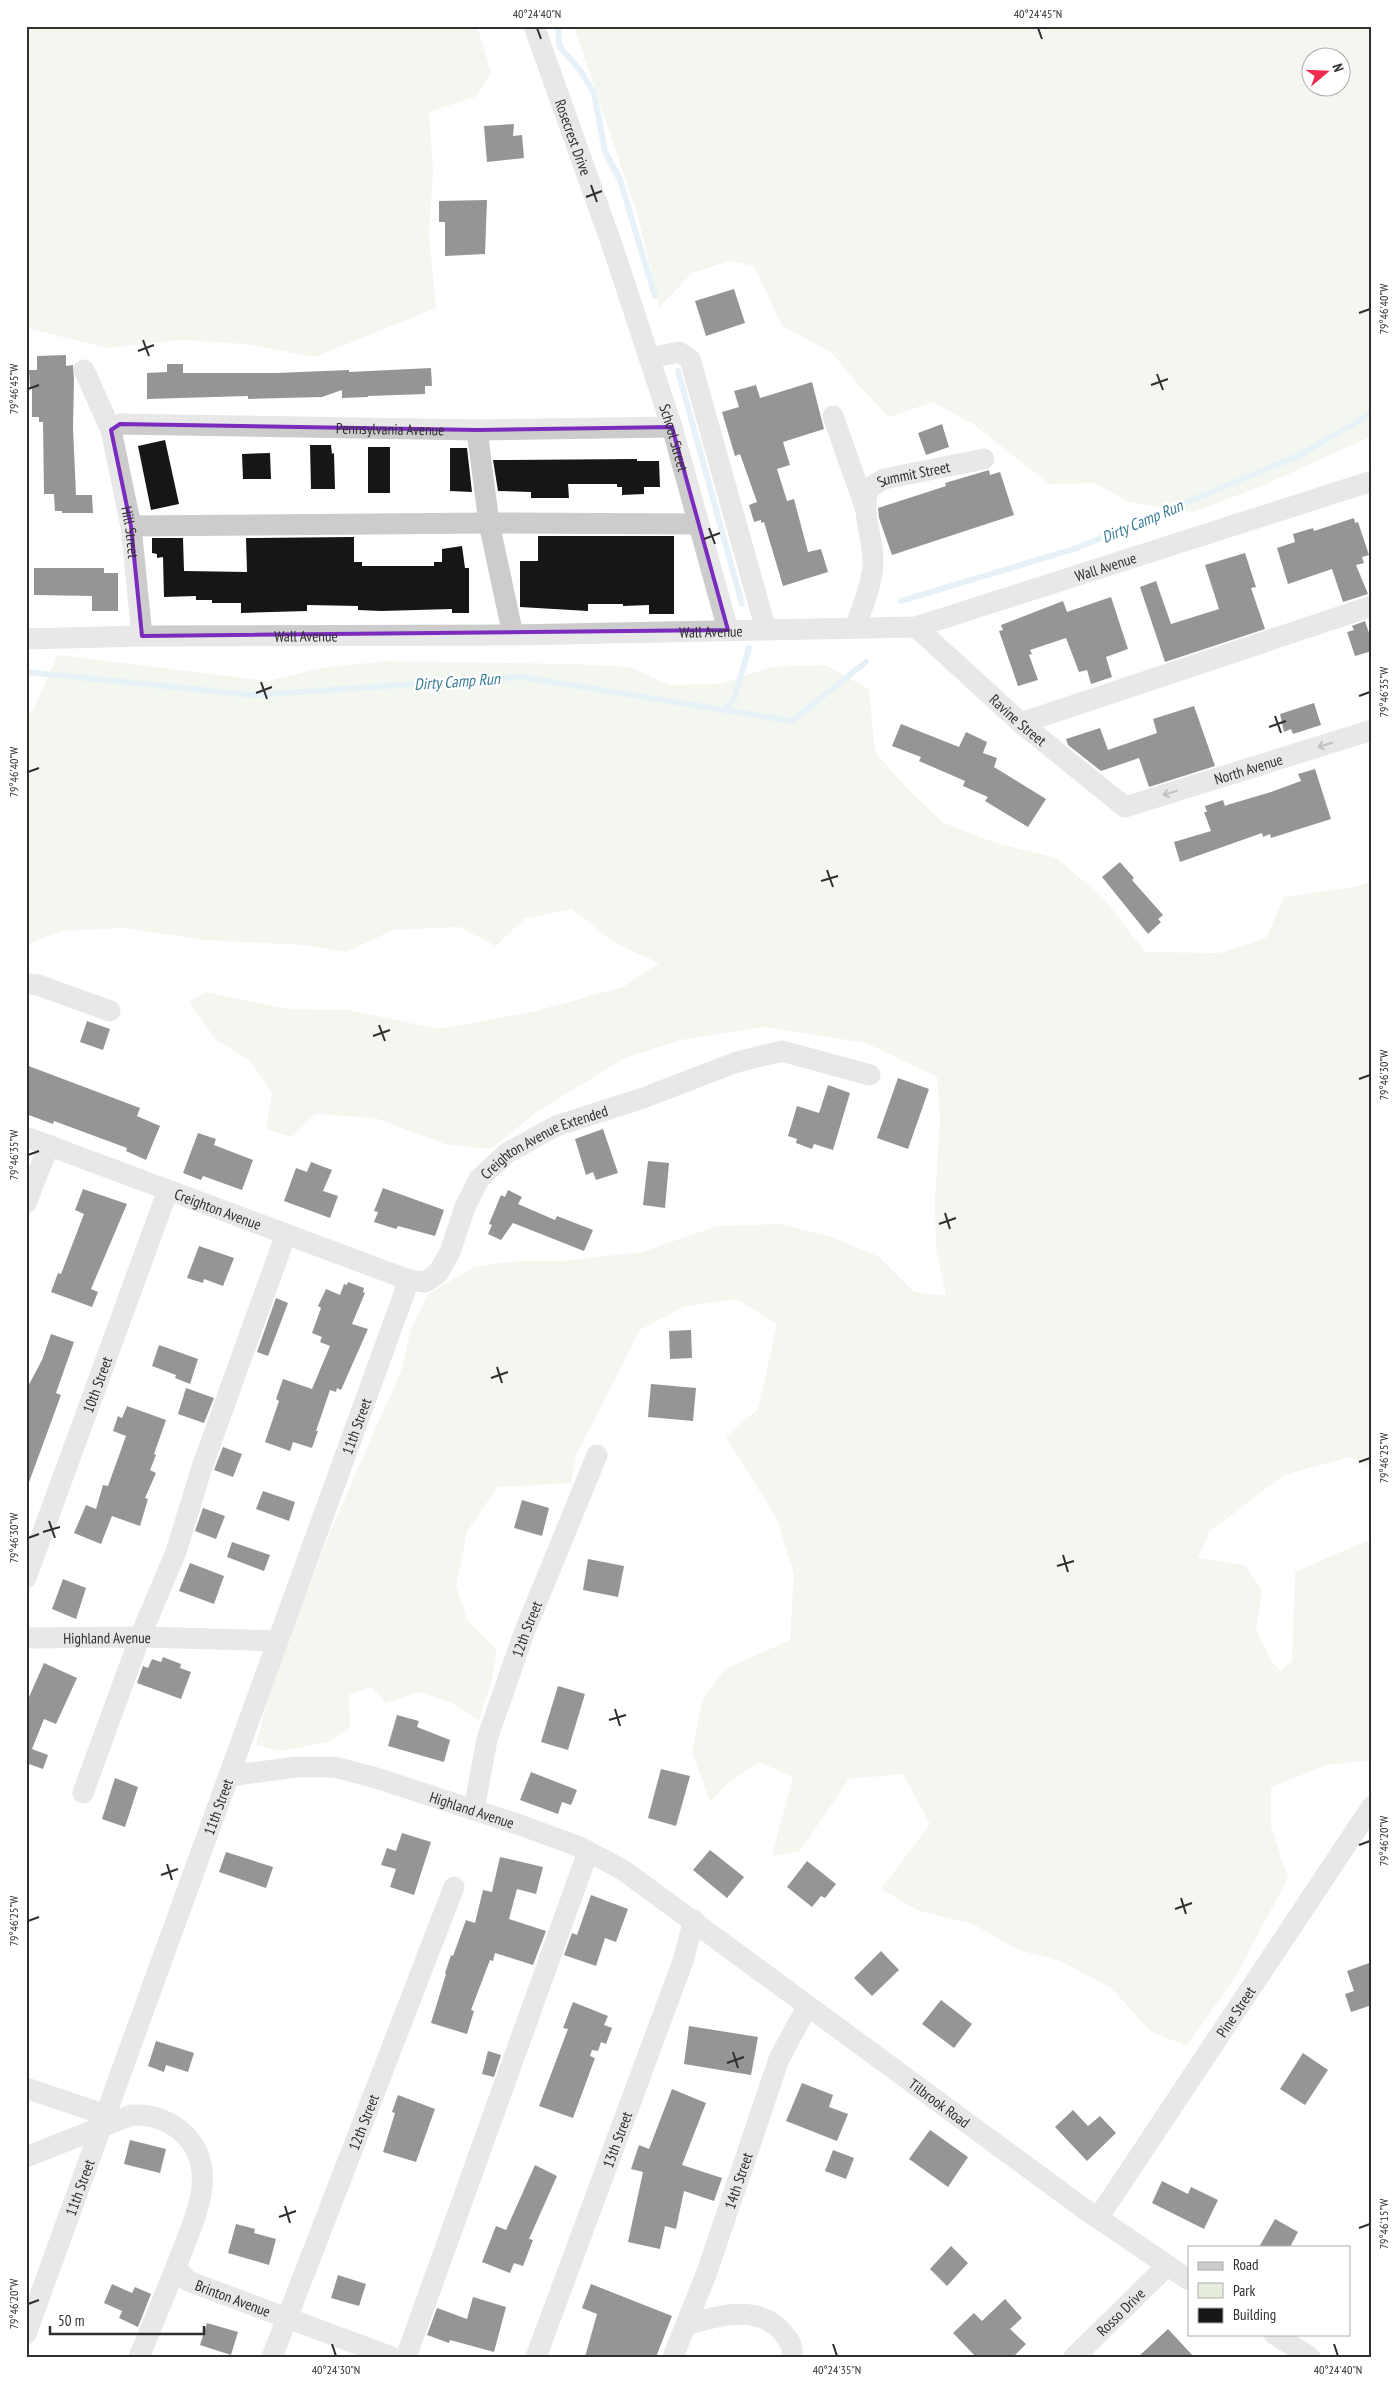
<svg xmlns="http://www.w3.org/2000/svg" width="1398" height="2383" font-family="'PT Sans Narrow',sans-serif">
	<rect width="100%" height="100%" fill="#fff"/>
	<g fill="#e7eddc" fill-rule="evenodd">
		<polygon points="26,26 477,26 491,72 477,96 429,112 433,171 429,236 436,308 315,357 245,344 182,340 107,348 26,328"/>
		<path d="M574,26H1372V436L1262,486L1191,513L1129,502L1095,483L1049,484L973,424L933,402L889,417L858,385L832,353L782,326L754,266L730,261L692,273L660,307L637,214ZM1310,58H1340V88H1310Z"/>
		<polygon points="58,655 268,681 322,668 387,661 574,664 630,667 669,685 720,684 771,667 825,665 869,689 875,752 904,785 942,822 996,843 1057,858 1106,901 1145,952 1219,953 1266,938 1284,897 1353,887 1372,882 1372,1468 1350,1457 1284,1475 1209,1532 1198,1558 1245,1565 1262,1590 1256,1630 1273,1663 1280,1671 1292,1661 1295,1572 1366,1541 1372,1542 1372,1758 1370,1760 1327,1765 1271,1787 1271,1826 1288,1878 1237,1974 1187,2046 1151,2032 1111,1988 1062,1962 1016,1949 973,1924 919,1911 881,1889 930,1824 903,1774 849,1779 800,1851 772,1856 793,1777 759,1762 729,1782 710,1802 692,1752 703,1698 725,1669 790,1640 794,1574 777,1519 726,1437 758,1409 777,1324 736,1299 683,1307 640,1330 576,1456 571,1483 497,1487 467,1532 456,1586 467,1620 497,1650 492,1679 479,1721 452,1703 419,1692 385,1703 372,1687 349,1695 350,1727 329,1742 281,1751 256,1745 269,1693 301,1607 333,1525 401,1371 411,1329 428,1294 474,1267 516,1261 562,1261 642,1252 717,1226 780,1224 835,1238 879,1257 914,1292 946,1296 936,1248 935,1199 940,1121 937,1077 866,1043 764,1027 681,1040 625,1058 538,1111 491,1149 448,1145 375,1118 315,1114 292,1137 266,1129 272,1093 249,1060 216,1040 189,1002 205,992 288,1009 349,1010 438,1029 532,1012 623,987 659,963 615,943 572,909 524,919 496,946 459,927 393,930 346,952 304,945 204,940 123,928 62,931 26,945 26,717 34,708"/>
	</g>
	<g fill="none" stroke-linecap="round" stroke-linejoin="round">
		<g stroke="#c8e3ee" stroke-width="6">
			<polyline points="558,26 559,46 580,70 594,93 605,152 620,180 655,296"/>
			<polyline points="678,371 742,604"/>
			<polyline points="901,601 1077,548 1300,455 1372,413"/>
			<polyline points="26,672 253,695 522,677 792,721 866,662"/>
			<polyline points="724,710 734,699 749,648"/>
		</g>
	</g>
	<g fill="#161616">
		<polygon points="514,124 513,136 522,135 524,158 487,162 484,126"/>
		<polygon points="487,200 485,254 445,256 445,222 439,222 439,201"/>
		<polygon points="734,289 745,323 706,336 695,301"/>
		<polygon points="66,355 66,366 73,365 74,379 73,428 76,495 92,495 93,513 62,513 62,511 55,511 54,494 44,494 43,422 39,422 39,417 32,417 32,388 30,388 29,370 37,370 37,356"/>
		<polygon points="167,364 183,364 183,373 276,373 349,370 349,372 431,368 432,386 425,386 425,394 368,396 368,397 342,398 342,390 322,397 248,399 248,396 147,399 147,373 167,372"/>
		<polygon points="812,382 824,429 783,442 790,465 777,469 787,501 794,499 808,552 821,549 828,572 783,586 764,522 761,523 761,520 754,522 749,505 757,502 740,454 735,456 722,412 739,407 734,391 756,385 760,398"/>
		<polygon points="942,424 949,447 926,455 918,433"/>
		<polygon points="165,440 179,504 151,510 138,446"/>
		<polygon points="310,445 331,445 332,454 334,453 335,489 311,489"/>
		<rect x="368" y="447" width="22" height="46"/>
		<polygon points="450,448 467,448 472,492 450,491"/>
		<polygon points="270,453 271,479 243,479 242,454"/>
		<polygon points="637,459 637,461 659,461 660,487 644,487 644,494 622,495 622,487 617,487 617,484 568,484 569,498 531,498 531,492 498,491 493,460"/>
		<polygon points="989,470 990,475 1000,472 1014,515 892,555 879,518 878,508 946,486 945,483"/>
		<polygon points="1354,518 1355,523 1358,522 1369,555 1362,557 1364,563 1356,565 1368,594 1343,602 1332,569 1288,584 1277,548 1295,542 1293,534 1313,528 1314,531"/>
		<polygon points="538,536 674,536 674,614 649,614 649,605 623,606 623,604 588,604 588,611 520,607 520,561 538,561"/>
		<polygon points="354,537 354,562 362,562 362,566 434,566 434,562 442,562 442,549 462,546 465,568 469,568 469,613 452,613 452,609 381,611 358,610 358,606 307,605 307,611 241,613 241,603 212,603 212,600 196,600 196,596 164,597 163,557 157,558 157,554 152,553 152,538 183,538 184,571 247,572 246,538"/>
		<polygon points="1245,553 1256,587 1251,588 1265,629 1165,662 1140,587 1156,581 1171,624 1219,609 1205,565"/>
		<polygon points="34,568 104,568 104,573 118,573 118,611 92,611 92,596 34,595"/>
		<polygon points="1111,597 1128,649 1106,657 1112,677 1091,684 1087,670 1079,672 1066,638 1030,650 1032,654 1029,655 1038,680 1018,686 999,631 1003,630 1001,625 1063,601 1067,612"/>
		<polygon points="1365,621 1372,642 1372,651 1355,656 1347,632 1354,630 1352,626"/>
		<polygon points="1314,703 1321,725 1293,734 1291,729 1284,732 1280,714"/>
		<polygon points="1194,706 1215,766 1149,787 1139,758 1101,771 1068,745 1066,739 1100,728 1108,750 1157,733 1153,719"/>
		<polygon points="901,724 959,747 966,732 987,742 983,753 997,758 994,767 1046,799 1028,827 985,801 988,797 963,786 965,781 919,761 921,757 892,746"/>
		<polygon points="1315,769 1331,819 1271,838 1270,834 1263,837 1262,833 1180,862 1174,842 1211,831 1204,812 1207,812 1205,806 1223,800 1225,806 1227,805 1271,792 1301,781 1298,774"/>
		<polygon points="1120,862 1134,878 1132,880 1163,915 1158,919 1161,922 1148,934 1102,877"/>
		<polygon points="87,1021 110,1029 103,1050 80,1042"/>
		<polygon points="26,1065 140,1108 137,1116 160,1126 146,1160 126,1151 127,1148 54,1121 53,1124 26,1114"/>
		<polygon points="898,1078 929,1089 908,1149 877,1138"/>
		<polygon points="828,1085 850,1093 833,1150 814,1144 812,1149 796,1143 797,1139 788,1136 797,1106 819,1113"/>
		<polygon points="603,1129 618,1173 596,1180 593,1172 586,1175 575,1139"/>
		<polygon points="198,1133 216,1139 214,1145 253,1160 242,1190 203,1176 201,1180 183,1173"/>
		<polygon points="648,1161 669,1163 665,1208 643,1205"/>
		<polygon points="311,1162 332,1170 323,1191 338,1196 330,1218 284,1201 296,1168 307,1172"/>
		<polygon points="383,1188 444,1210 435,1236 398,1226 396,1229 374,1222 378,1212 374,1211"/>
		<polygon points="83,1189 127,1204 91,1289 98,1292 92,1307 51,1292 58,1273 61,1274 84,1214 75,1210"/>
		<polygon points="508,1190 522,1197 518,1204 555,1220 557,1216 593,1230 584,1251 513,1223 501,1240 488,1234 492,1225 489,1224 501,1195 505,1197"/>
		<polygon points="199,1246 234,1258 223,1286 204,1279 203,1283 187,1278"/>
		<polygon points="348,1282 364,1288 363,1292 365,1293 352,1324 368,1329 341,1390 337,1388 336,1392 330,1390 316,1431 318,1431 312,1448 293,1442 290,1451 265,1442 279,1401 276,1399 283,1379 312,1389 330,1346 320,1342 322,1337 312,1333 321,1308 318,1306 326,1289 340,1295 344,1284 347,1285"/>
		<polygon points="276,1298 288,1303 268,1356 257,1352"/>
		<polygon points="691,1330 692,1358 670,1359 669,1331"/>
		<polygon points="51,1334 74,1342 56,1393 61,1395 28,1485 26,1485 26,1390 42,1360"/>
		<polygon points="159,1345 198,1359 190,1384 175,1378 176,1375 152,1366"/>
		<polygon points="651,1384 696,1388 693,1421 648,1417"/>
		<polygon points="186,1388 214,1398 204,1423 178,1414"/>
		<polygon points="127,1406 166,1420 154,1454 156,1455 150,1470 156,1473 145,1498 148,1499 140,1526 112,1516 101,1544 74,1533 86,1505 96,1509 103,1485 108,1486 126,1436 113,1431 118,1416 122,1418"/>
		<polygon points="223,1447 242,1454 233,1477 214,1470"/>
		<polygon points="263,1491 295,1502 289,1521 256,1509"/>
		<polygon points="522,1500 549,1508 542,1536 514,1528"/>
		<polygon points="203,1508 225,1516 216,1539 195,1531"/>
		<polygon points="232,1542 270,1555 264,1571 227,1557"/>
		<polygon points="588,1559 624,1566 618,1597 583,1590"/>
		<polygon points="190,1563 224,1576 214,1604 179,1591"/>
		<polygon points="63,1579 86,1588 76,1619 52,1609"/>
		<polygon points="163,1657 181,1664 180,1668 191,1672 181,1699 137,1683 143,1666 148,1668 152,1659 161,1662"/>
		<polygon points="44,1663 77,1678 56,1724 44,1719 32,1749 48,1755 43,1769 26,1763 26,1704"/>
		<polygon points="558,1686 585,1694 568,1750 541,1742"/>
		<polygon points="397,1715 419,1721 417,1727 450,1740 444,1762 388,1746"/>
		<polygon points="661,1769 690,1776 676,1826 648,1818"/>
		<polygon points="531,1772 577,1790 571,1805 562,1802 558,1814 520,1800"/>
		<polygon points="115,1778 138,1787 125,1827 102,1819"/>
		<polygon points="402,1833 431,1842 414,1895 390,1887 396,1869 381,1865 387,1848 396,1851"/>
		<polygon points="710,1850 744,1877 727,1898 693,1870"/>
		<polygon points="226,1852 273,1867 266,1888 219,1872"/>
		<polygon points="500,1857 543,1867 536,1894 517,1889 509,1919 546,1931 533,1965 495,1953 493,1961 490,1960 471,2010 474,2011 467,2034 431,2023 446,1974 445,1973 451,1955 453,1956 466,1920 475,1923 483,1890 492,1892"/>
		<polygon points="807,1861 836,1884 825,1898 821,1896 812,1907 787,1887"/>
		<polygon points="591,1895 628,1909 616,1942 605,1938 596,1966 564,1955 572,1933 577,1935"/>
		<polygon points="881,1951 899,1970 872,1996 854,1978"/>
		<polygon points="1372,1962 1372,2005 1351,2012 1345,1994 1354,1991 1347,1971"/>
		<polygon points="941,2000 972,2024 954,2048 922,2024"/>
		<polygon points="573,2002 608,2016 604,2025 612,2028 606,2044 601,2042 598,2051 592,2050 590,2056 595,2058 573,2118 539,2106 568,2029 563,2028"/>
		<polygon points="689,2026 758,2037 751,2075 684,2064"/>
		<polygon points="156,2041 194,2053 188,2072 166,2065 164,2072 148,2066"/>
		<polygon points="488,2051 501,2055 494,2077 482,2074"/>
		<polygon points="1303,2053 1328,2070 1305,2105 1280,2089"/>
		<polygon points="802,2083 833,2095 829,2107 848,2114 837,2141 786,2121"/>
		<polygon points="672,2089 706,2103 682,2165 722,2178 714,2201 684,2191 676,2229 665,2226 660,2249 628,2242 643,2172 631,2169 639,2145 649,2149"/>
		<polygon points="398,2095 435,2109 416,2162 383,2152 395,2113 392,2112"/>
		<polygon points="1073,2110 1088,2126 1100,2116 1116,2133 1087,2161 1055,2127"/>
		<polygon points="930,2130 968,2157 948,2187 909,2159"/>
		<polygon points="130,2140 166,2149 160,2173 124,2164"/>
		<polygon points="833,2150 854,2158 846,2179 825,2171"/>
		<polygon points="535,2165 557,2176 529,2239 533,2240 523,2266 514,2263 510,2273 482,2262 496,2226 506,2230"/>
		<polygon points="1162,2181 1188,2194 1191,2187 1218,2200 1204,2229 1152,2203"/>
		<polygon points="1275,2219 1298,2232 1290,2247 1259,2247"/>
		<polygon points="236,2224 255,2229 254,2233 276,2239 269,2265 228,2253"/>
		<polygon points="951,2246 968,2263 947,2286 930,2269"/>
		<polygon points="338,2275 366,2284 359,2306 331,2298"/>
		<polygon points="112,2284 132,2293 135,2287 151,2294 138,2327 119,2318 122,2311 104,2303"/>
		<polygon points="591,2284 672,2316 656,2357 585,2357 597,2314 582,2308"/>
		<polygon points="473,2297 506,2307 494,2352 450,2340 449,2343 427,2335 437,2308 467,2319"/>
		<polygon points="1005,2299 1022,2318 1010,2329 1026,2344 1013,2357 976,2357 953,2333 974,2313 982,2321"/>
		<polygon points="207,2323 238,2332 231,2355 200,2345"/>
		<polygon points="1168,2329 1194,2357 1138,2357"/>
	</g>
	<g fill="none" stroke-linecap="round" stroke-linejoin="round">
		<g stroke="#ccc" stroke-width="21">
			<path id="s1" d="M534,26L613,248L672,427L728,630"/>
			<polyline points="650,358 679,352 690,359 766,630"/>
			<path id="s2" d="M84,370L111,430L131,526L142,636"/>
			<polyline points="833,416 865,507"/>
			<path id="s3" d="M111,430L120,424L477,430L672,427"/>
			<polyline points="477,430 489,523 513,635"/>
			<polyline points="131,526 489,523 698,524"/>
			<path id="s4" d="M916,627L1021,723L1125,807L1372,730"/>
			<path id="s5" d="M855,628C862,607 873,583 873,561C873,536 860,512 869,488L884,479L984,459"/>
			<path id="s6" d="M26,639L142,636L513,635L916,627L1372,481"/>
			<polyline points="1021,723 1372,606"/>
			<polyline points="26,984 38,985 110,1011"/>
			<path id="s7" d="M26,1137L409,1280L425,1282L438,1273L450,1252L465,1207L479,1179L507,1153L556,1126L643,1098L737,1062L782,1051L870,1075"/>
			<polyline points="26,1203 49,1145"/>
			<path id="s8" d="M26,1578L168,1190"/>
			<path id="s9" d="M26,1638L144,1637L278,1641"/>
			<path id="s10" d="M229,1776L297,1767H334L373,1777L520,1825L580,1847L623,1870L1083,2208L1189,2280"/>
			<polyline points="83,1793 140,1637 176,1552 202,1467 286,1234"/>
			<path id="s11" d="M474,1810L487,1739L524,1633L597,1455"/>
			<polyline points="26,2088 106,2115"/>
			<path id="s12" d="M26,2157L132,2115C151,2114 167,2119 182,2132C223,2169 192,2222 177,2265L179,2271L188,2281L392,2357"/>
			<path id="s13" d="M1098,2218L1372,1806"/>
			<path d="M686,2325C717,2316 759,2303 783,2333C789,2340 794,2347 792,2357"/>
			<path id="s14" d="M26,2334L409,1280"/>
			<polyline points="1274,2334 1310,2357"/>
			<polyline points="139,2357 177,2265"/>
			<path id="s15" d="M272,2357L454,1887"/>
			<polyline points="406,2357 588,1852"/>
			<path id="s16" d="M536,2357L683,1961L694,1920"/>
			<path id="s17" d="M673,2357L707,2272L779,2059L807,2007"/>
			<path id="s18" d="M1074,2357L1167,2266"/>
		</g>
	</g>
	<defs><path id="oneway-shaft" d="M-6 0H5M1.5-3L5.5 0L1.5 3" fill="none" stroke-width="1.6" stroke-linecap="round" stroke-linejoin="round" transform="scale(1.25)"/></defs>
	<g stroke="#767676">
		<use href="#oneway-shaft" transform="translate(1325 745) rotate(163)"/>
		<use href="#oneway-shaft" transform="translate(1170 793) rotate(163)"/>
	</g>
	<path d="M0 0H1398V2383H0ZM120,424L477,430L672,427L728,630L142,636L131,526L111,430Z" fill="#fff" fill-opacity=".55" fill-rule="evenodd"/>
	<path fill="none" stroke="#7b2cbf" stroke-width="4" stroke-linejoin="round" d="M120,424L477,430L672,427L728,630L142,636L131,526L111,430Z"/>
	<path fill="none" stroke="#2f2f2f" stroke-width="2" d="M537,28L541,39M1038,28L1042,39M591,185L597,202M586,197L602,191M1359,313L1370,309M143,340L149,356M138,351L154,345M1157,374L1163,390M1151,385L1168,379M28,389L39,385M709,528L715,544M704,539L720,533M261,682L267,699M256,693L272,687M1359,696L1370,692M1275,716L1281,733M1269,727L1286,721M28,772L39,768M827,870L833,887M821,881L838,876M379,1025L385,1041M373,1036L390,1030M1359,1079L1370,1075M28,1155L39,1151M945,1213L950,1229M939,1224L956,1218M497,1367L502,1383M491,1378L508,1372M1359,1462L1370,1458M49,1521L55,1538M43,1532L60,1527M28,1538L39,1534M1063,1555L1068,1572M1057,1566L1074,1561M615,1709L620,1726M609,1720L626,1715M1359,1845L1370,1841M167,1864L172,1880M161,1875L178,1869M1181,1898L1186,1914M1175,1909L1192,1903M28,1921L39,1917M733,2052L738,2068M727,2063L744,2057M285,2206L290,2223M279,2217L296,2211M1359,2228L1370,2224M28,2304L39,2300M332,2344L336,2356M833,2344L837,2356M1334,2344L1338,2356"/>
	<g text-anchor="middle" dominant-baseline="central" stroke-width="5" stroke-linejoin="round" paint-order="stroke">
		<g font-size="15" fill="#2f2f2f" stroke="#fff">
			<text stroke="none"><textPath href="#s1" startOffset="118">Rosecrest Drive</textPath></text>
			<text stroke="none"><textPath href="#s3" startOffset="281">Pennsylvania Avenue</textPath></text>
			<text stroke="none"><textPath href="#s1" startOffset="435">School Street</textPath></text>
			<text stroke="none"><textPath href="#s5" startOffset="191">Summit Street</textPath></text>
			<text stroke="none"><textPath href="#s2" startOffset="170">Hill Street</textPath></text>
			<text stroke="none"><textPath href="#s6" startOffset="1089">Wall Avenue</textPath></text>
			<text stroke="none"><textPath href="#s6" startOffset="685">Wall Avenue</textPath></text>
			<text stroke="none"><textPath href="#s6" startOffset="280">Wall Avenue</textPath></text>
			<text stroke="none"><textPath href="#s4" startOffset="138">Ravine Street</textPath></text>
			<text stroke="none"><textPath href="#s4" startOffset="405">North Avenue</textPath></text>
			<text stroke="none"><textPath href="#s7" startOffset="620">Creighton Avenue Extended</textPath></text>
			<text stroke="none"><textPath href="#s7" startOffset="205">Creighton Avenue</textPath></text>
			<text stroke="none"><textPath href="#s8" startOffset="206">10th Street</textPath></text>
			<text stroke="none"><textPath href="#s14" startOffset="966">11th Street</textPath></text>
			<text stroke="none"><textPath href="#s11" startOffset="189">12th Street</textPath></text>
			<text stroke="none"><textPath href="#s9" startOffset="81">Highland Avenue</textPath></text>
			<text stroke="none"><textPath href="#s14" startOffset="561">11th Street</textPath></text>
			<text stroke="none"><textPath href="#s10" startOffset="250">Highland Avenue</textPath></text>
			<text stroke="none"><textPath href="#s13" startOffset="248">Pine Street</textPath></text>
			<text stroke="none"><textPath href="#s10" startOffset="806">Tilbrook Road</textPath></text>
			<text stroke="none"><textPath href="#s15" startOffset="252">12th Street</textPath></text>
			<text stroke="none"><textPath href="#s16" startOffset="232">13th Street</textPath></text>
			<text stroke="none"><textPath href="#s17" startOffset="188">14th Street</textPath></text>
			<text stroke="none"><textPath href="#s14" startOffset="156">11th Street</textPath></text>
			<text stroke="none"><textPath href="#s12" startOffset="379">Brinton Avenue</textPath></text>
			<text stroke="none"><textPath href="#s18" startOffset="65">Rosso Drive</textPath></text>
		</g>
		<g font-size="16" font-style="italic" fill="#397d96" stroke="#fff">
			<text transform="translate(1142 521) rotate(-23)">Dirty Camp Run</text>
			<text transform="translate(457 681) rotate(-4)">Dirty Camp Run</text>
		</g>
	</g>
	<rect width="1398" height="2383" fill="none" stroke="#ffffff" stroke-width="55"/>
	<rect x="1188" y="2246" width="162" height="90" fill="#ffffff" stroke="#acacac"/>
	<rect x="1198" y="2262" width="25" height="8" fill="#cccccc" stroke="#acacac"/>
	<text x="1233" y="2270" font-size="15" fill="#2f2f2f">Road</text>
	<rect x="1198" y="2283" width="25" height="15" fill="#e7eddc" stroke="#acacac"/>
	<text x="1233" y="2296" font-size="15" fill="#2f2f2f">Park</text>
	<rect x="1198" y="2308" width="25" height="15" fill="#161616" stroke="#acacac"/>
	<text x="1233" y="2320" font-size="15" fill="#2f2f2f">Building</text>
	<g transform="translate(1326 72) rotate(71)"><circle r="24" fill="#ffffff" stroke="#acacac"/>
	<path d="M0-4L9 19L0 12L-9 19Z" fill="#ee2a4f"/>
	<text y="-8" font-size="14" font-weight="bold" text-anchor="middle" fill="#2f2f2f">N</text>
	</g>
	<path d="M50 2326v8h154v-8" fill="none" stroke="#2f2f2f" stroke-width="2.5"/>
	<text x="58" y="2326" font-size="15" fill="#2f2f2f" stroke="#ffffff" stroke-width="4" paint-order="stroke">50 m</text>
	<rect x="28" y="28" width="1342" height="2328" fill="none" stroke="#2f2f2f" stroke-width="2"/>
	<g font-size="12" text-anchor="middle" fill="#2f2f2f">
		<text x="537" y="18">40°24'40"N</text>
		<text x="1038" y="18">40°24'45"N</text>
		<text transform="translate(1384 309) rotate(-90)" y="4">79°46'40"W</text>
		<text transform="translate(14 389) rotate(-90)" y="4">79°46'45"W</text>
		<text transform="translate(1384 692) rotate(-90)" y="4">79°46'35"W</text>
		<text transform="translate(14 772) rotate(-90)" y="4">79°46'40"W</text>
		<text transform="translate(1384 1075) rotate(-90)" y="4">79°46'30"W</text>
		<text transform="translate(14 1155) rotate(-90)" y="4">79°46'35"W</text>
		<text transform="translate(1384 1458) rotate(-90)" y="4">79°46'25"W</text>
		<text transform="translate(14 1538) rotate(-90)" y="4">79°46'30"W</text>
		<text transform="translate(1384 1841) rotate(-90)" y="4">79°46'20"W</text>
		<text transform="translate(14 1921) rotate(-90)" y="4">79°46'25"W</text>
		<text transform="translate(1384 2224) rotate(-90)" y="4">79°46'15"W</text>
		<text transform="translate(14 2304) rotate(-90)" y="4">79°46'20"W</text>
		<text x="336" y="2374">40°24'30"N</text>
		<text x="837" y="2374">40°24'35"N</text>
		<text x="1338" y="2374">40°24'40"N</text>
	</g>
</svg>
